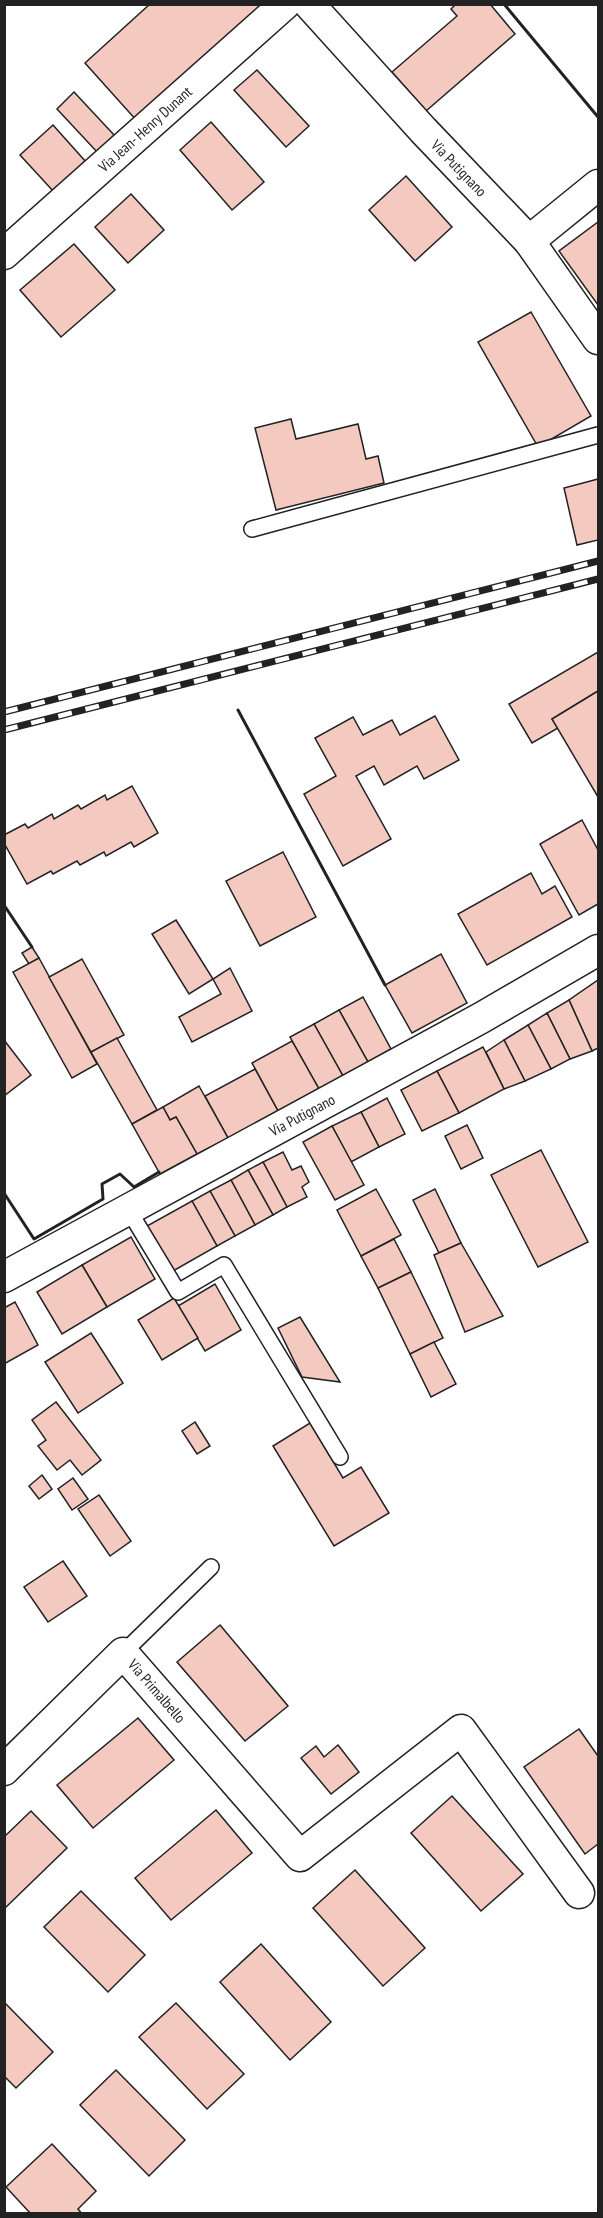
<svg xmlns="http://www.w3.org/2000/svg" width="603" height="2218" font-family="'PT Sans Narrow',sans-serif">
	<rect width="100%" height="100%" fill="#fff"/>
	<g fill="#f3c9c0" stroke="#222" stroke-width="1.5">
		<polygon points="150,4 267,4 137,121 85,63"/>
		<polygon points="456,4 490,4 515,34 426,111 392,72 457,16 451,9"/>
		<polygon points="257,70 309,126 286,147 234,90"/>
		<polygon points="74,92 115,136 98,153 57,109"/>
		<polygon points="211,122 264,182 232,210 180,150"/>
		<polygon points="53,125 86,162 54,192 20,155"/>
		<polygon points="406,176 452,227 415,261 369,210"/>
		<polygon points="131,194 164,230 128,263 95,227"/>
		<polygon points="598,222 598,305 559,251"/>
		<polygon points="74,244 115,290 61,337 20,290"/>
		<polygon points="531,312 591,416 538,447 478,342"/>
		<polygon points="291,419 296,439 358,424 366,459 378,456 384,483 276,510 255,428"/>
		<polygon points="598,479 598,540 577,545 564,488"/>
		<polygon points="598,652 598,691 552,719 558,728 532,743 509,704"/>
		<polygon points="598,691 598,797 552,719"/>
		<polygon points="435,716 459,760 424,779 417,766 384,785 374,766 356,776 391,839 343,866 304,794 336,776 315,738 353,717 363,735 392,720 400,735"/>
		<polygon points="132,786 158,833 134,847 131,842 106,856 104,852 80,865 77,861 53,874 51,871 27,884 4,843 4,835 25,824 28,828 52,814 54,819 78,805 81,809 105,795 107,800"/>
		<polygon points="582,820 598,850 598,904 579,915 540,844"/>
		<polygon points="283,852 316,917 260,946 226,881"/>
		<polygon points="531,873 542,894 555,886 572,917 487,965 458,914"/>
		<polygon points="176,920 213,979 189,994 152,934"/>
		<polygon points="32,947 39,958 29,964 22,953"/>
		<polygon points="441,954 467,1003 412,1033 385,985"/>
		<polygon points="39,958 97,1064 72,1078 13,972"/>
		<polygon points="82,959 124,1035 91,1052 49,977"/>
		<polygon points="230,968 252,1011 192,1042 179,1017 221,994 213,979"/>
		<polygon points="598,980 598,1048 592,1051 569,1000"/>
		<polygon points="363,997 391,1049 368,1062 339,1010"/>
		<polygon points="569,1000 592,1051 570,1059 547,1013"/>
		<polygon points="339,1010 368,1062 343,1076 314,1024"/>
		<polygon points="547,1013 570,1059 551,1069 528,1025"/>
		<polygon points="314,1024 343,1076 319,1089 290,1037"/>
		<polygon points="528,1025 551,1069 525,1081 504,1040"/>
		<polygon points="117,1038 157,1110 132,1124 91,1052"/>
		<polygon points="4,1040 31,1075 4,1096"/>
		<polygon points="504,1040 525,1081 504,1089 486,1052"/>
		<polygon points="292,1041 319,1089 278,1111 252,1063"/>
		<polygon points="483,1047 504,1089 459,1113 437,1071"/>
		<polygon points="255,1069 278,1111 228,1138 205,1096"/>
		<polygon points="437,1071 459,1113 422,1131 401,1090"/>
		<polygon points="199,1086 228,1138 197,1154 176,1117 170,1120 163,1107"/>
		<polygon points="387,1098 405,1134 379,1147 361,1112"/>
		<polygon points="163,1107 170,1120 176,1117 197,1154 160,1174 132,1124"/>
		<polygon points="361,1112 379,1147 351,1162 332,1126"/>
		<polygon points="467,1125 483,1158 461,1169 445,1136"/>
		<polygon points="332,1126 364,1185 335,1200 303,1142"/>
		<polygon points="541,1150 588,1242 538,1267 491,1175"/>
		<polygon points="283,1152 292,1170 301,1166 309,1182 302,1187 307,1197 287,1207 263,1162"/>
		<polygon points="263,1162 287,1207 273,1215 248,1170"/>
		<polygon points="248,1170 273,1215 255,1225 231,1180"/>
		<polygon points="231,1180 255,1225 235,1236 210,1191"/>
		<polygon points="376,1189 401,1235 361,1256 337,1210"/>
		<polygon points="435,1189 461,1243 439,1253 413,1200"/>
		<polygon points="210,1191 235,1236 217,1246 192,1201"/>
		<polygon points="192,1201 217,1246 173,1271 147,1226"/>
		<polygon points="131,1237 155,1279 107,1307 82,1265"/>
		<polygon points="394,1239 411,1272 378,1288 361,1256"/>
		<polygon points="461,1243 503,1316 465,1332 434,1255"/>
		<polygon points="82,1265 107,1307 62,1334 37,1292"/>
		<polygon points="411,1272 443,1338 410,1354 378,1288"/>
		<polygon points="215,1284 241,1330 205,1351 178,1306"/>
		<polygon points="174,1298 198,1338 162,1360 138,1320"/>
		<polygon points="15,1302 38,1345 4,1364 4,1308"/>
		<polygon points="300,1317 340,1382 302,1377 278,1328"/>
		<polygon points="91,1333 123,1383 78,1413 45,1362"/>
		<polygon points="434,1342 456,1384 431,1397 410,1354"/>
		<polygon points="56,1402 101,1460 82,1475 70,1460 57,1470 38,1446 46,1440 32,1420"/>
		<polygon points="195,1422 210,1446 197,1454 182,1431"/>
		<polygon points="310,1423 343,1478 361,1467 389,1513 334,1546 273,1446"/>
		<polygon points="42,1475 52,1489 39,1499 29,1486"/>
		<polygon points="73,1478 88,1499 72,1510 58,1489"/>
		<polygon points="99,1495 131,1541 110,1556 78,1509"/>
		<polygon points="63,1561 87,1596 48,1622 24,1587"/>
		<polygon points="220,1625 288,1706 245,1741 177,1662"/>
		<polygon points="138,1718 174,1760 93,1828 57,1785"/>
		<polygon points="579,1729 598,1756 598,1844 585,1854 524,1767"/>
		<polygon points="338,1745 359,1772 331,1794 301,1758 316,1746 324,1757"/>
		<polygon points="452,1796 523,1874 481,1911 411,1833"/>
		<polygon points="216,1810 252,1853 171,1920 135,1878"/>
		<polygon points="31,1811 67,1848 4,1909 4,1837"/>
		<polygon points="355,1870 425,1948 383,1986 313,1908"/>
		<polygon points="81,1891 145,1955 108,1992 44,1927"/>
		<polygon points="261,1944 331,2022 290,2060 220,1982"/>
		<polygon points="4,2002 53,2052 16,2088 4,2076"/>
		<polygon points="176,2003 244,2074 207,2109 139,2037"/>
		<polygon points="116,2070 185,2140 149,2176 80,2105"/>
		<polygon points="52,2144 96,2191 78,2209 82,2214 31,2214 6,2187"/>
	</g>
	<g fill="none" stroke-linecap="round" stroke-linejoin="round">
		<g stroke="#222" stroke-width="18">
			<g id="lane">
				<polyline points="252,529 598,435"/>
				<polyline points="128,1209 178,1292 224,1265 340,1457"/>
				<polyline points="123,1653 211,1567"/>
			</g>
		</g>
		<g stroke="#222" stroke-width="33">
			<g id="street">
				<polyline points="309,4 423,130 529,241 598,339"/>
				<polyline points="529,241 598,185"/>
				<polyline points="4,254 285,4"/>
				<polyline points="4,1277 481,1018 598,950"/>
				<polyline points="4,1770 123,1653 300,1856 461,1730 579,1893"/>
			</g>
		</g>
		<use href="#lane" stroke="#fff" stroke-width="15"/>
		<use href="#street" stroke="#fff" stroke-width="30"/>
		<g stroke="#222" stroke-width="7">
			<g id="rail">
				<polyline points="4,712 598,561"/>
				<polyline points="4,730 598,579"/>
			</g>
		</g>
		<use href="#rail" stroke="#fff" stroke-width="4.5" stroke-dasharray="14" stroke-linecap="butt"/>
		<g stroke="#222" stroke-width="3">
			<polyline points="504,4 598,117"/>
			<polyline points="238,710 385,985"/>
			<polyline points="4,905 32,947"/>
			<polyline points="4,1193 34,1239 103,1199 102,1184 120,1174 134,1187 159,1172"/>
		</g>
	</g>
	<g text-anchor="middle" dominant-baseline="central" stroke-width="4.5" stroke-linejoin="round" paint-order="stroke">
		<g font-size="15" fill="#222" stroke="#fff">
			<text transform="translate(145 129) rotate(-42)">Via Jean- Henry Dunant</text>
			<text transform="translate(459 168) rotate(46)">Via Putignano</text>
			<text transform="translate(302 1115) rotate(-28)">Via Putignano</text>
			<text transform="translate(157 1691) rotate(49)">Via Primalbello</text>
		</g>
	</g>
	<rect width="603" height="2218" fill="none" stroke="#222222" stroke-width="12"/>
</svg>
